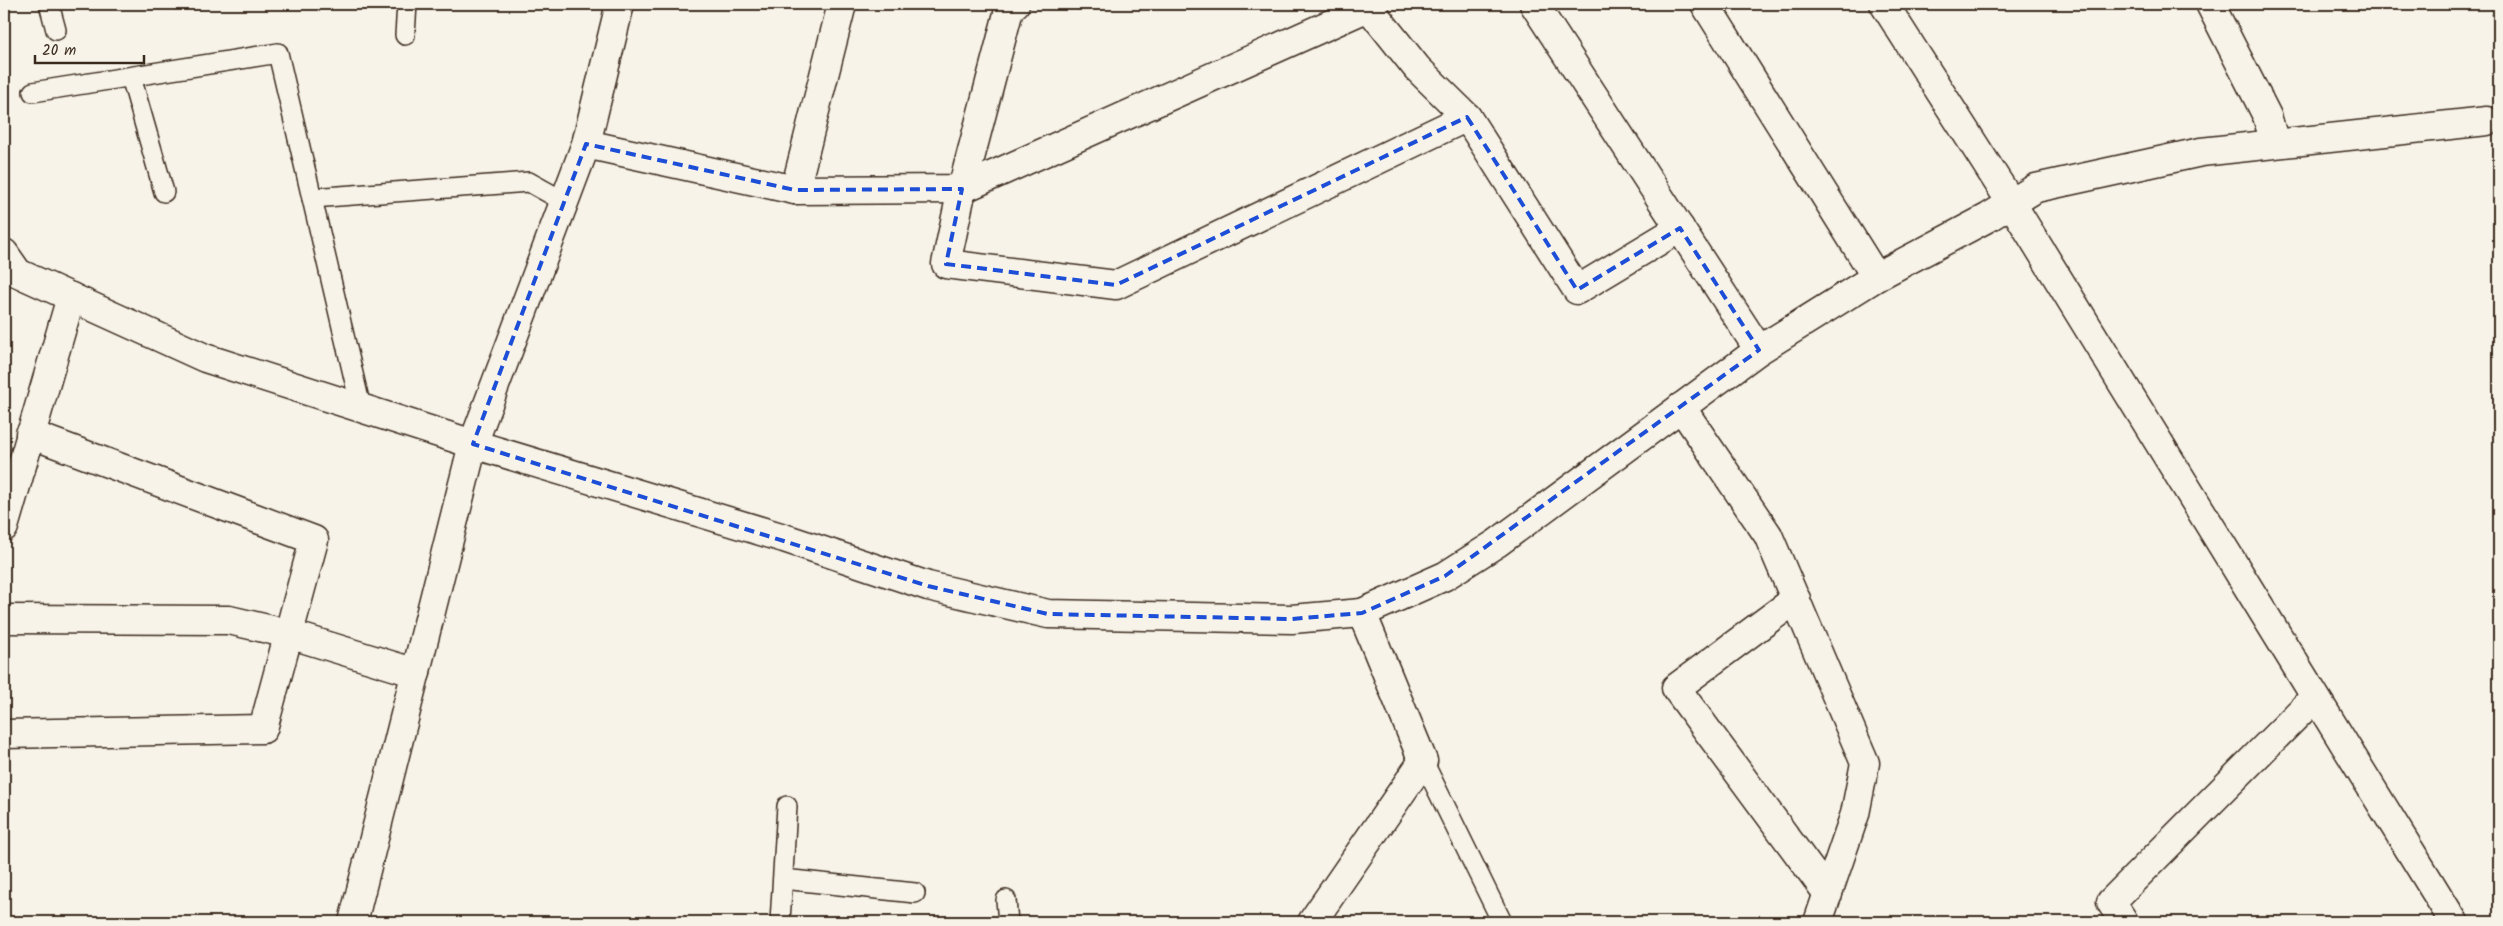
<svg xmlns="http://www.w3.org/2000/svg" width="2503" height="926" font-family="Kalam,sans-serif">
	<rect width="100%" height="100%" fill="#f7f3e8"/>
	<filter id="ink" filterUnits="userSpaceOnUse"><feTurbulence type="fractalNoise" baseFrequency=".02" numOctaves="2"/><feDisplacementMap in="SourceGraphic" scale="10" xChannelSelector="R" yChannelSelector="G"/><feConvolveMatrix kernelMatrix="1 2 1 2 8 2 1 2 1" color-interpolation-filters="sRGB"/></filter>
	<g filter="url(#ink)">
		<g fill="none" stroke-linecap="round" stroke-linejoin="round">
			<g stroke="#3b2a1e" stroke-width="22">
				<g id="service">
					<polyline points="49,4 56,30"/>
					<polyline points="405,35 407,4"/>
					<polyline points="131,77 164,192"/>
					<polyline points="33,92 278,53 361,408"/>
					<polyline points="312,198 529,182 565,202"/>
					<polyline points="1423,761 1502,922"/>
					<polyline points="783,879 915,893"/>
					<polyline points="1006,900 1008,922"/>
					<polyline points="780,922 787,806"/>
				</g>
			</g>
			<g stroke="#3b2a1e" stroke-width="31">
				<g id="minor">
					<polyline points="1015,4 1010,6 962,189 946,264 1116,285 1467,117 1577,290 1680,228"/>
					<polyline points="1366,4 1417,68 1467,117"/>
					<polyline points="1534,4 1759,350"/>
					<polyline points="1705,4 1876,277"/>
					<polyline points="2210,4 2267,116 2275,143"/>
					<polyline points="586,144 795,190 962,189 1375,4"/>
					<polyline points="795,190 842,4"/>
					<polyline points="4,253 18,273 205,358 473,444 784,538 928,586 1048,614 1292,619 1362,613 1445,576 1497,543 1759,350 1876,277 1989,217 2036,188 2201,152 2487,121"/>
					<polyline points="1681,407 1768,535 1865,763 1855,814 1818,922"/>
					<polyline points="4,527 71,297"/>
					<polyline points="1796,599 1676,688 1828,894"/>
					<polyline points="4,619 229,620 289,634 416,673"/>
					<polyline points="4,734 263,729 314,540 30,434"/>
					<polyline points="353,922 473,444 586,144 620,4"/>
					<polyline points="1312,922 1423,761 1362,613"/>
					<polyline points="2124,922 2111,902 2315,697"/>
				</g>
			</g>
			<g stroke="#3b2a1e" stroke-width="31">
				<polyline id="tertiary" points="1884,4 2012,204 2454,922"/>
			</g>
			<polyline stroke="#3b2a1e" stroke-width="3" stroke-dasharray="1 4" stroke-linecap="butt" points="2492,4 2499,63"/>
			<use href="#service" stroke="#f7f3e8" stroke-width="19"/>
			<use href="#minor" stroke="#f7f3e8" stroke-width="28"/>
			<use href="#tertiary" stroke="#f7f3e8" stroke-width="28"/>
		</g>
	</g>
	<path fill="none" stroke="#1d4ed8" stroke-width="4" stroke-dasharray="10 6" stroke-linejoin="round" d="M1467,117L1577,290L1680,228L1759,350L1445,576L1362,613L1292,619L1048,614L928,586L473,444L586,144L795,190L962,189L946,264L1116,285Z"/>
	<rect width="2503" height="926" fill="none" stroke="#f7f3e8" stroke-width="20"/>
	<rect x="10" y="10" width="2483" height="906" fill="none" stroke="#3b2a1e" stroke-width="2" filter="url(#ink)"/>
	<path d="M35 55v8h109v-8" fill="none" stroke="#3b2a1e" stroke-width="2.5"/>
	<text x="42" y="55" font-size="15" fill="#3b2a1e" stroke="#f7f3e8" stroke-width="4" paint-order="stroke">20 m</text>
</svg>
